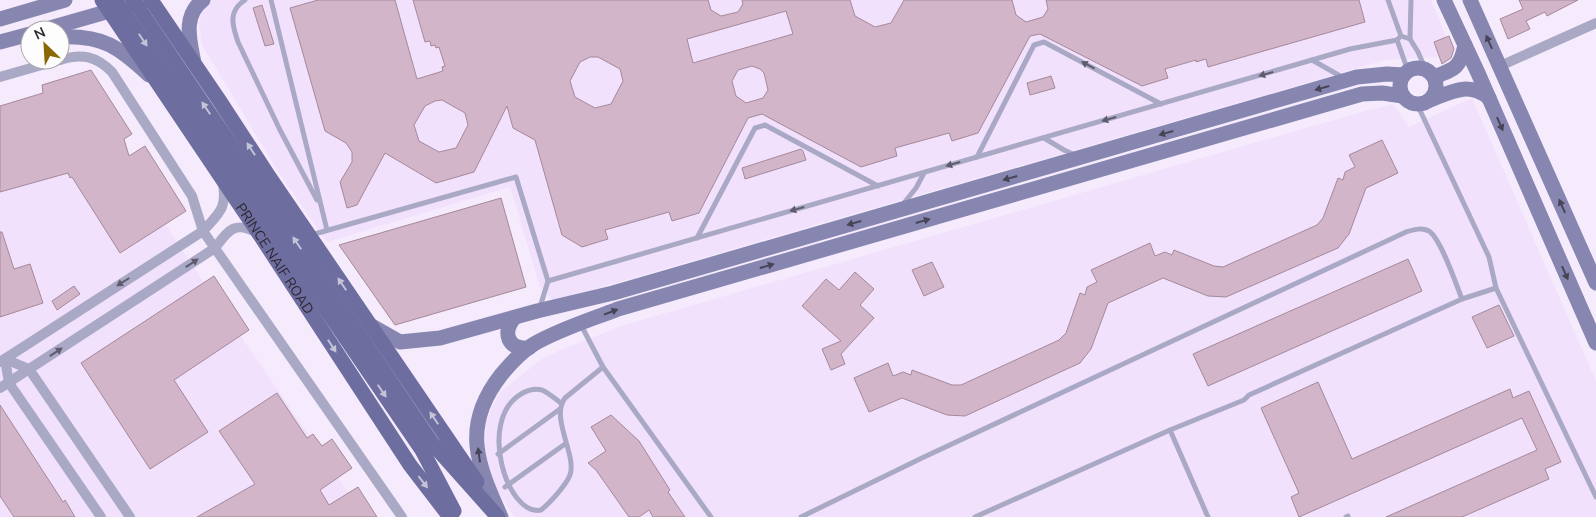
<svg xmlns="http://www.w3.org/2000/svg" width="1596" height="517" font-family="'Nunito Sans',sans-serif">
	<rect width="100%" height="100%" fill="#f5ebfc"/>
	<g fill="#f2e1fd">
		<polygon points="213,0 1431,0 1454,56 1385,60 553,301 540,286 510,187 327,242 279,173 202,45 199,23 205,4"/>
		<polygon points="1472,98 1596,381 1596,517 514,517 498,491 489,468 486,460 485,444 486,424 492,407 501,391 542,359 558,351 624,325 1365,111 1393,104 1409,127"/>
		<polygon points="91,110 190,262 365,517 0,517 0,119"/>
	</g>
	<g fill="#d2b5c8" stroke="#a4899b" fill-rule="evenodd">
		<path d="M318,0H395L417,79L443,71L442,67L445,66L439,47L436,48L435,45L431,46L430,41L425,42L413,0H708L711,10L721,16L738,12L743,4L742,0H850L855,16L875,27L891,23L904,0H1012L1016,15L1026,22L1043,17L1048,9L1046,0H1359L1365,22L1208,67L1206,59L1196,62V60L1165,69L1168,78L1142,86L1040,34L1030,36L978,133L952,141L949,133L895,148L897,156L861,167L762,114L748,118L699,213L672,221L669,212L605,230L608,239L582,247L562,235L535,140L513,128L507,106L474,172L436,183L385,153L357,205L347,208L340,182L352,162V152L346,143L325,131L290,8ZM786,11L793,34L693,63L687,39ZM590,57H598L620,69L623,81L611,104L595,108L575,97L570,81L580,62ZM752,66L760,69L764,73L768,90L763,98L746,103L736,96L732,81L738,70ZM442,100L465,113L468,125L456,148L439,152L419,141L414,125L425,106L435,101Z"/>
		<polygon points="1519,0 1578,0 1547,16 1545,12 1526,21 1530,29 1508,39 1500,19 1523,9"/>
		<polygon points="262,5 274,44 265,46 253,8"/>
		<polygon points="1449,36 1454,49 1451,58 1442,64 1434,42"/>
		<polygon points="91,70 132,134 124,139 129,156 145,146 186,211 120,253 72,177 70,178 68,173 0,192 0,106 43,93 42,85"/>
		<polygon points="1051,76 1055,88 1030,95 1027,83"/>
		<polygon points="1382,140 1398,173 1366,188 1349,234 1338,248 1226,297 1208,296 1163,278 1108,303 1091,349 1080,363 965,416 947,415 902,398 869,412 854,378 888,363 893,376 903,372 911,375 912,370 952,385 961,385 1059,340 1066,333 1080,293 1085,295 1087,287 1097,282 1091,270 1150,243 1155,256 1165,252 1172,255 1174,250 1214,266 1223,267 1317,225 1323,218 1338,178 1343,180 1345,172 1355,167 1349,155"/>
		<polygon points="801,149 803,151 806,160 745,179 742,168"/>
		<polygon points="501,198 526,287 395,325 339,245"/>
		<polygon points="0,232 2,232 14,269 30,264 43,303 0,317"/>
		<polygon points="1408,259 1422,291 1208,386 1193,354"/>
		<polygon points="932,262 944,287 924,296 912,270"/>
		<polygon points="855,272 874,289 860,305 874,318 841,354 845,364 831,370 822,349 841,341 802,306 826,279 839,290"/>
		<polygon points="214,276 249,330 174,380 208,432 150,469 81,363"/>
		<polygon points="74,286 80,294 57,310 52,301"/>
		<polygon points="1499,305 1514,336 1487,348 1472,317"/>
		<polygon points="1318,382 1352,459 1510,389 1513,398 1529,391 1561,462 1545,469 1549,479 1462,517 1386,517 1537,450 1522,418 1299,517 1291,497 1299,493 1261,408"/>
		<polygon points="277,393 307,438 313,434 322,446 332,439 352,468 320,490 329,505 358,487 377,517 197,517 255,484 219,431"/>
		<polygon points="0,405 63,502 65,500 75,517 14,517 0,496"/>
		<polygon points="611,415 639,441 670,490 668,492 685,517 653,517 649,510 639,517 629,517 596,470 588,463 606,451 591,427"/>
	</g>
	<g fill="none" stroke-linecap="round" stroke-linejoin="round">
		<g stroke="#a9a9c6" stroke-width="5">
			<path d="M245,0C228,11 232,25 238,42L280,130L317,200"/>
			<polyline points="271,0 327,230"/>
			<polyline points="1388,0 1401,36 1410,39 1418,52 1426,70"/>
			<polyline points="1399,38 1397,40 1408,71"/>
			<polyline points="1410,39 1411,0"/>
			<polyline points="1312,60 1342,77"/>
			<polyline points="1417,104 1489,257 1496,288 1596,497"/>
			<polyline points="1044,138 1064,150 1075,155"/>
			<polyline points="977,157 1034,45 1044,42 1161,104"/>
			<polyline points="904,203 916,188 924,173"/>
			<polyline points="311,235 516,177 548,281 540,307"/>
			<polyline points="697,238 755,128 765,125 878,186"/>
			<polyline points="548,281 1350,49 1397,40"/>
			<polyline points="581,325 603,367 711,517"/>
			<path d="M561,403C555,399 549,393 542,390C534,388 528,390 521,394C477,420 507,517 541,510C550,503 566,485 570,475C577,455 550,418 565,398L603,367"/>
			<polyline points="1170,430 1208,517"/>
			<polyline points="498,454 560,409"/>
			<polyline points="505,487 565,444"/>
			<path d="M801,517L924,457L1406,232C1413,230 1421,227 1429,231C1441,239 1456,284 1462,299"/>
			<polyline points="975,517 1170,430 1244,400 1249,395 1462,299 1496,288"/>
			<polyline points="1346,517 1348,516"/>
		</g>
		<g stroke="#a9a9c6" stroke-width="10">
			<path d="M60,60C82,53 96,56 112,72L192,196L203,231L402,517"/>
			<polyline points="1500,66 1596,23"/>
			<polyline points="0,77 59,60"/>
			<polyline points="5,359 29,369 130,517"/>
			<polyline points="5,359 9,383 101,517"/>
			<path d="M0,362L203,231C219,213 227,209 223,184"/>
			<path d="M0,388L215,248C228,231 234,220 257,233"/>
		</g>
		<g stroke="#8686b0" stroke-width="15">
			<polyline points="1444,0 1478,73 1596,343"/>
			<polyline points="1470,0 1596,283"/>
			<polyline points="0,19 65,0"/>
			<polyline points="43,30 148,0"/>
			<path d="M60,37C103,35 119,47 149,75"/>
			<polyline points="0,42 30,34"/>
			<path d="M194,63C190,41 182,16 203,0"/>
			<circle cx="1418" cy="86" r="18"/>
			<path d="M1434,77C1455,69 1460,68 1465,45"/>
			<path d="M1430,100C1451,92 1469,81 1489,98"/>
			<path d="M514,318C502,333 508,350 529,348"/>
			<polyline points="370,325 400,342 440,338 537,311 613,293 1357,77 1387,74 1404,75"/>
			<path d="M501,517C477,464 461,426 501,375C510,364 522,351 534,344C560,329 590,320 618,309L1362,94L1382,93L1403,96"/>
		</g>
		<g stroke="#6e6da0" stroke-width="15">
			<path id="s1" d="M102,0L260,235L410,465L450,517"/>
			<polyline points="115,0 422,450 454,511"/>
			<polyline points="133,0 432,443 498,517"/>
			<polyline points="151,0 219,100 268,175 477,482"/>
		</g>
	</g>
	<defs><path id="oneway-solid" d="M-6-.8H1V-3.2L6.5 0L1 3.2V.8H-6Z" transform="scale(1.25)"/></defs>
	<g fill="#c4c3d8">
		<use href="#oneway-solid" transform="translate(143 40) rotate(56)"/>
		<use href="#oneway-solid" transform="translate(206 108) rotate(-124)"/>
		<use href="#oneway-solid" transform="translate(251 149) rotate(-123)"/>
		<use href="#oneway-solid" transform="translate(297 243) rotate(-124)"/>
		<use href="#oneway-solid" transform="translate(342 284) rotate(-124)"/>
		<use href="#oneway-solid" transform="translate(332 346) rotate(57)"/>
		<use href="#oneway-solid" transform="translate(382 391) rotate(56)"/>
		<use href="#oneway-solid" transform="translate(434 418) rotate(-124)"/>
		<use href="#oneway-solid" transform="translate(423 482) rotate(52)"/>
	</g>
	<g fill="#484457">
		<use href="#oneway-solid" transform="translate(1489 42) rotate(-114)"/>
		<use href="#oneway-solid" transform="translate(1322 88) rotate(164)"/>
		<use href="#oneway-solid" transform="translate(1500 124) rotate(66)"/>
		<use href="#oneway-solid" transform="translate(1166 133) rotate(164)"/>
		<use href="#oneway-solid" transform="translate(1010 178) rotate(164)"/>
		<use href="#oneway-solid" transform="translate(1562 206) rotate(-114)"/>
		<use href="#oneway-solid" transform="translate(923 221) rotate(-16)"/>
		<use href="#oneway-solid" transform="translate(854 223) rotate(164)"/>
		<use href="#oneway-solid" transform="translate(767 266) rotate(-16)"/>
		<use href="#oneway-solid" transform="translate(1565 273) rotate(66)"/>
		<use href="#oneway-solid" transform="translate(611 312) rotate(-21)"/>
		<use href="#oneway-solid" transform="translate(479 455) rotate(-98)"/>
	</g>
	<g fill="#5f5b6d">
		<use href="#oneway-solid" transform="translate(1088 65) rotate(-152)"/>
		<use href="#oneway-solid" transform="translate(1266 74) rotate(164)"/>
		<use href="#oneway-solid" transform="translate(1109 119) rotate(164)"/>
		<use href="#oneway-solid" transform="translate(953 164) rotate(164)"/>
		<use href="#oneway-solid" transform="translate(797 209) rotate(164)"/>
		<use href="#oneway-solid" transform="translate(192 263) rotate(-33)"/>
		<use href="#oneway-solid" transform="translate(123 282) rotate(148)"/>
		<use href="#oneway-solid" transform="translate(56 352) rotate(-33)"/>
	</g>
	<g text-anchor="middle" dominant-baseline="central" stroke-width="4.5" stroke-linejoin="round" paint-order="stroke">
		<g font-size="14" fill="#2d2731" stroke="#fdfdfd">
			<text stroke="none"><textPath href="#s1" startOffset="311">PRINCE NAIF ROAD</textPath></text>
		</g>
	</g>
	<g transform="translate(45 45) rotate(335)"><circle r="24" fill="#fdfdfd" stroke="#aaa7ab"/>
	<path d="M0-4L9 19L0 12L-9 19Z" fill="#886704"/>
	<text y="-8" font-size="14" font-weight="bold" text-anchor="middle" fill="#2d2731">N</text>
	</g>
</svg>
